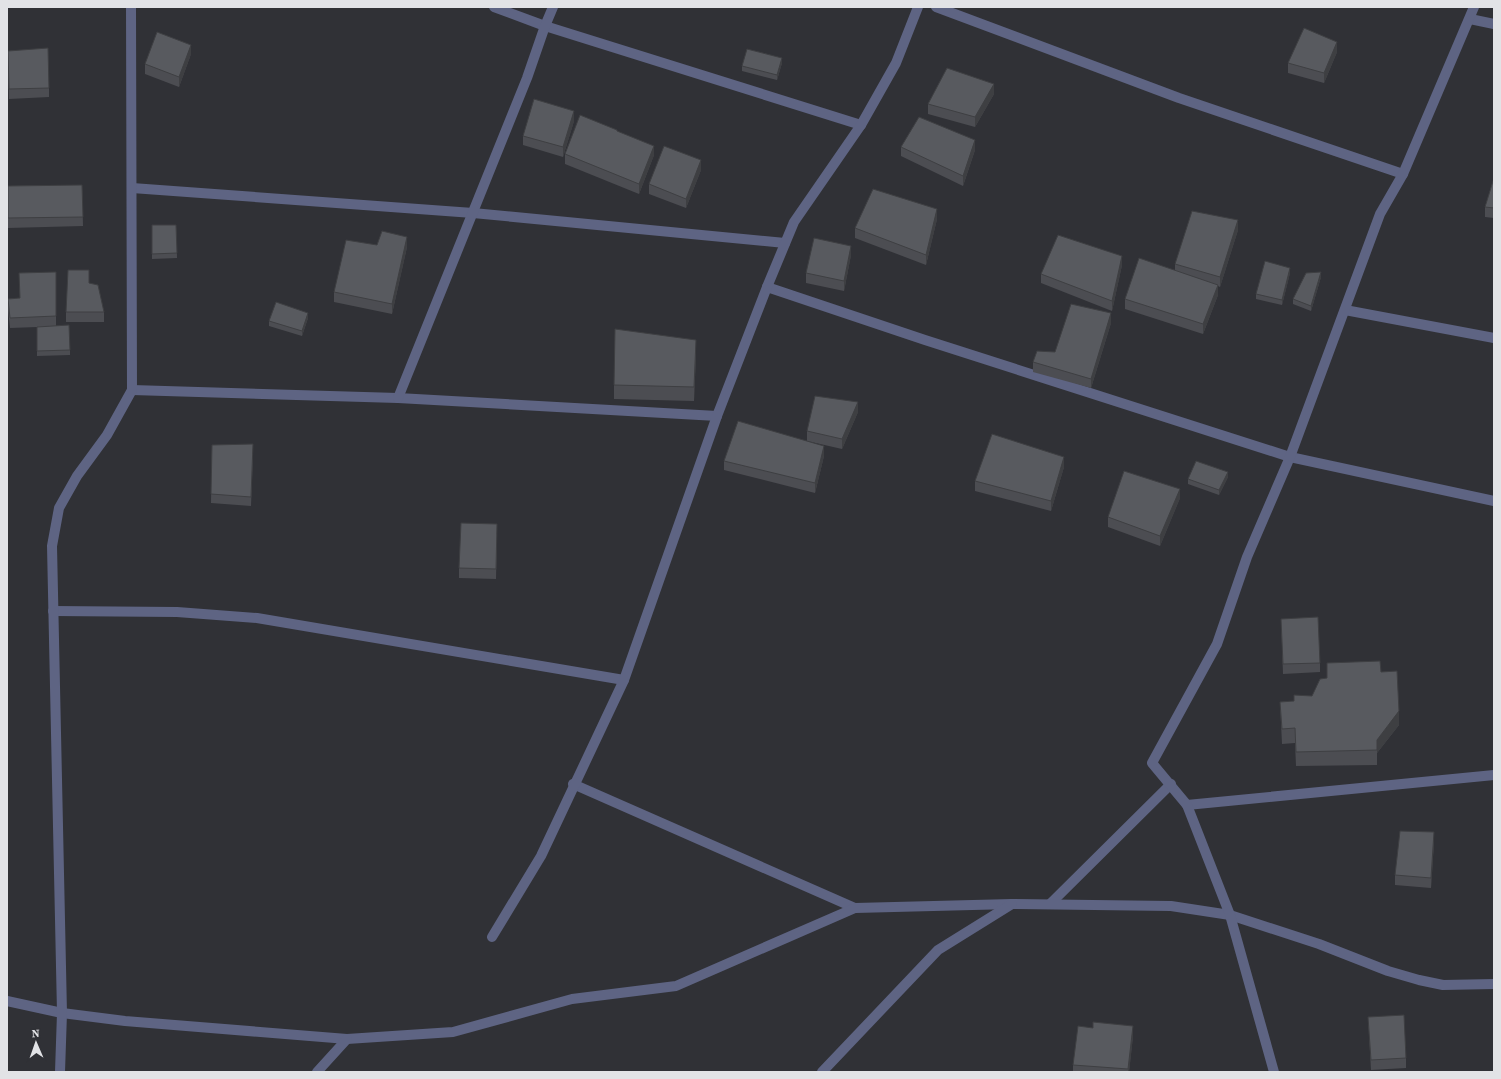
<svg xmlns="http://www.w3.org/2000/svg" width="1501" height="1079" font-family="'Source Serif 4',serif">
	<rect width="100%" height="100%" fill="#303136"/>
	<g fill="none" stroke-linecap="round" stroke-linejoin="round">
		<g stroke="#5e6483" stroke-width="10">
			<polyline points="494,7 545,26 861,125"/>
			<polyline points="936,7 1179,98 1403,174"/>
			<polyline points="1470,19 1494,24"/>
			<polyline points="132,188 473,213 785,243"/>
			<polyline points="767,287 925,340 1290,457 1494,501"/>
			<polyline points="1345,310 1494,338"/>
			<polyline points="132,390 398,398 717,416"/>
			<polyline points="398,398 527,78 545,26 553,7"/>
			<polyline points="53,611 177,612 257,618 624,680"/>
			<polyline points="573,784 855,908"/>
			<polyline points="1187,805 1494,775"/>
			<polyline points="1050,904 1171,784"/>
			<polyline points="492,937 541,856 624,680 717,416 767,287 794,222 861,125 896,63 918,7"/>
			<polyline points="7,1001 62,1013 125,1021 347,1039 453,1032 572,999 676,986 855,908 1012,904 1171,906 1230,915 1319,944 1388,971 1419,980 1443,985 1494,984"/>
			<polyline points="60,1072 62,1013 52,546 59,508 77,476 107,435 132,390 131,7"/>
			<polyline points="317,1072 347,1039"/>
			<polyline points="822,1072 938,950 1012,904"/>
			<polyline points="1274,1072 1230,915 1187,805 1152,763 1217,644 1247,557 1290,457 1380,214 1403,174 1474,7"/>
		</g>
	</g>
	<g fill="#4c4d52">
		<polygon points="8,51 49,88 49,97 9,99"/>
		<polygon points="1337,52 1324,83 1288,73 1288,63"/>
		<polygon points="191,54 179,87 145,74 145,64"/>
		<polygon points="782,63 777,80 742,71 742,66"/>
		<polygon points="994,94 975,127 928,114 928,104"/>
		<polygon points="574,121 563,157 523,145 523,136"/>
		<polygon points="617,131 654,155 639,194 565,164 565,154"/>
		<polygon points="901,147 975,150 963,186 901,156"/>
		<polygon points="701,170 686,208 649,194 649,184"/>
		<polygon points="1494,178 1494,218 1485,217 1485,207"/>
		<polygon points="82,185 83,226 8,228 8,186"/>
		<polygon points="937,219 926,265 855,238 855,228"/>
		<polygon points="152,225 176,225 177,258 152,259"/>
		<polygon points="1238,230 1220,287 1218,286 1218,295 1203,334 1125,309 1125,299 1175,270 1175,264"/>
		<polygon points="377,245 407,247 392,314 334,302 334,292"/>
		<polygon points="851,255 844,291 806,283 806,273"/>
		<polygon points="1122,265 1112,311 1041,283 1041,274"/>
		<polygon points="56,272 56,326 70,350 70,355 37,356 37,327 10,328 8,309 8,299 20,298 19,273"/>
		<polygon points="1290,273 1282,305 1256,299 1256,294"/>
		<polygon points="1321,277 1311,311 1293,304 1293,299"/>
		<polygon points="89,283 104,312 104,322 66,322 66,312"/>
		<polygon points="308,318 302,336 269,326 269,321"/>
		<polygon points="1111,323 1091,388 1033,372 1033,362 1055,352"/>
		<polygon points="696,354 694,401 614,399 614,385"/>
		<polygon points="858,412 842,449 807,441 807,431"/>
		<polygon points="212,445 253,454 251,506 211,503"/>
		<polygon points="824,456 815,493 724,470 724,461"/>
		<polygon points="1064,467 1051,511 975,491 975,481"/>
		<polygon points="1228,477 1219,495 1188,484 1188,479"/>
		<polygon points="1180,498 1160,546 1108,527 1108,517"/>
		<polygon points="497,534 496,579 459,578 459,568"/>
		<polygon points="1281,619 1320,663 1320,672 1283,674"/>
		<polygon points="1312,696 1399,725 1377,753 1377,765 1296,766 1295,743 1282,744 1280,702 1294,701"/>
		<polygon points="1434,842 1431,888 1395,885 1395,875"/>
		<polygon points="1368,1017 1406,1058 1406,1068 1371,1070"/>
		<polygon points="1133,1036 1129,1072 1073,1072 1073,1065"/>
	</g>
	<g fill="#3e3f42">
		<polygon points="1337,42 1337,52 1324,83 1324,73"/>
		<polygon points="191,45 191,54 179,87 179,77"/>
		<polygon points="782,58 782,63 777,80 777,75"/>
		<polygon points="994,84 994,94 975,127 975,117"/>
		<polygon points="574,111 574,121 563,157 563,147"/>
		<polygon points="975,140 975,150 963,186 963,176"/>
		<polygon points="654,146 654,155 639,194 639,184"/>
		<polygon points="701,160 701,170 686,208 686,199"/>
		<polygon points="937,209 937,219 926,265 926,255"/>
		<polygon points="1238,220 1238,230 1220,287 1220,277"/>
		<polygon points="407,237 407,247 392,314 392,304"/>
		<polygon points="851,246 851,255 844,291 844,281"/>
		<polygon points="1122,256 1122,265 1112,311 1112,301"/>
		<polygon points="1290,268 1290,273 1282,305 1282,300"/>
		<polygon points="1321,272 1321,277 1311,311 1311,306"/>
		<polygon points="1218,285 1218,295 1203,334 1203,324"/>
		<polygon points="308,313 308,318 302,336 302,331"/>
		<polygon points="1111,313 1111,323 1091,388 1091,379"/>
		<polygon points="696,340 696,354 694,401 694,387"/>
		<polygon points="858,402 858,412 842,449 842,439"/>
		<polygon points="824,446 824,456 815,493 815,483"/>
		<polygon points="1064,457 1064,467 1051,511 1051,501"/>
		<polygon points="1228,472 1228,477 1219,495 1219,490"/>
		<polygon points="1180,489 1180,498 1160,546 1160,536"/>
		<polygon points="1399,711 1399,725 1377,753 1377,740"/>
		<polygon points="1434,832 1434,842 1431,888 1431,878"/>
		<polygon points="1133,1026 1133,1036 1129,1072 1128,1072"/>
	</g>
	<g fill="#585a5f" stroke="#3e3f42">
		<polygon points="1304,28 1337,42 1324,73 1288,63"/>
		<polygon points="157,32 191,45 179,77 145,64"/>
		<polygon points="48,48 49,88 9,89 8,51"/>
		<polygon points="747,49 782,58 777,75 742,66"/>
		<polygon points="947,68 994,84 975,117 928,104"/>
		<polygon points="534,99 574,111 563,147 523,136"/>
		<polygon points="580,115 617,130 617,131 654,146 639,184 565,154"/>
		<polygon points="919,117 975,140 963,176 901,147"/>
		<polygon points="664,146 701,160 686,199 649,184"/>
		<polygon points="1494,178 1494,208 1485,207"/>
		<polygon points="82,185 83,217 8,218 8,186"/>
		<polygon points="873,189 937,209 926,255 855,228"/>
		<polygon points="1192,211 1238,220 1220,277 1175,264"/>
		<polygon points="152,225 176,225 177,253 152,254"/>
		<polygon points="382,231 407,237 392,304 334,292 346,240 377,245"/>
		<polygon points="1058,235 1122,256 1112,301 1041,274"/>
		<polygon points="814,238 851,246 844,281 806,273"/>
		<polygon points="1139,258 1218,285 1203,324 1125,299"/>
		<polygon points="1265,261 1290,268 1282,300 1256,294"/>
		<polygon points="68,270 89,270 89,283 98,285 104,312 66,312"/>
		<polygon points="56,272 56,316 10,318 8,299 20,298 19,273"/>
		<polygon points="1321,272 1311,306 1293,299 1306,273"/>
		<polygon points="276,302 308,313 302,331 269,321"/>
		<polygon points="1071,304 1111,313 1091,379 1033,362 1037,351 1055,352"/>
		<polygon points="69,325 70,350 37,351 37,327"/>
		<polygon points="615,329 696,340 694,387 614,385"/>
		<polygon points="815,396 858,402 842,439 807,431"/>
		<polygon points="738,421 824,446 815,483 724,461"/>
		<polygon points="992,434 1064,457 1051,501 975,481"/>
		<polygon points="253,444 251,497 211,494 212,445"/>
		<polygon points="1196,461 1228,472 1219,490 1188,479"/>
		<polygon points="1124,471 1180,489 1160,536 1108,517"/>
		<polygon points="461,523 497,524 496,569 459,568"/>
		<polygon points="1318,617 1320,663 1283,664 1281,619"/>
		<polygon points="1380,661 1381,672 1397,671 1399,711 1377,740 1377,750 1296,752 1295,728 1282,729 1280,702 1294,701 1294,695 1312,696 1320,679 1327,678 1327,663"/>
		<polygon points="1400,831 1434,832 1431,878 1395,875"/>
		<polygon points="1404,1015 1406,1058 1371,1060 1368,1017"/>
		<polygon points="1093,1022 1133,1026 1128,1069 1073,1065 1078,1026 1093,1028"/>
	</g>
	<rect width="1501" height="1079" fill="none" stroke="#e2e3e6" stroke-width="16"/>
	<g transform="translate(36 1043) rotate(358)" stroke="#303136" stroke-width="3" paint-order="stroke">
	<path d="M0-3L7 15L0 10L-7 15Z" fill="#e2e3e6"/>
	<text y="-6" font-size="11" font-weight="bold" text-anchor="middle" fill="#e2e3e6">N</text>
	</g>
</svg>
